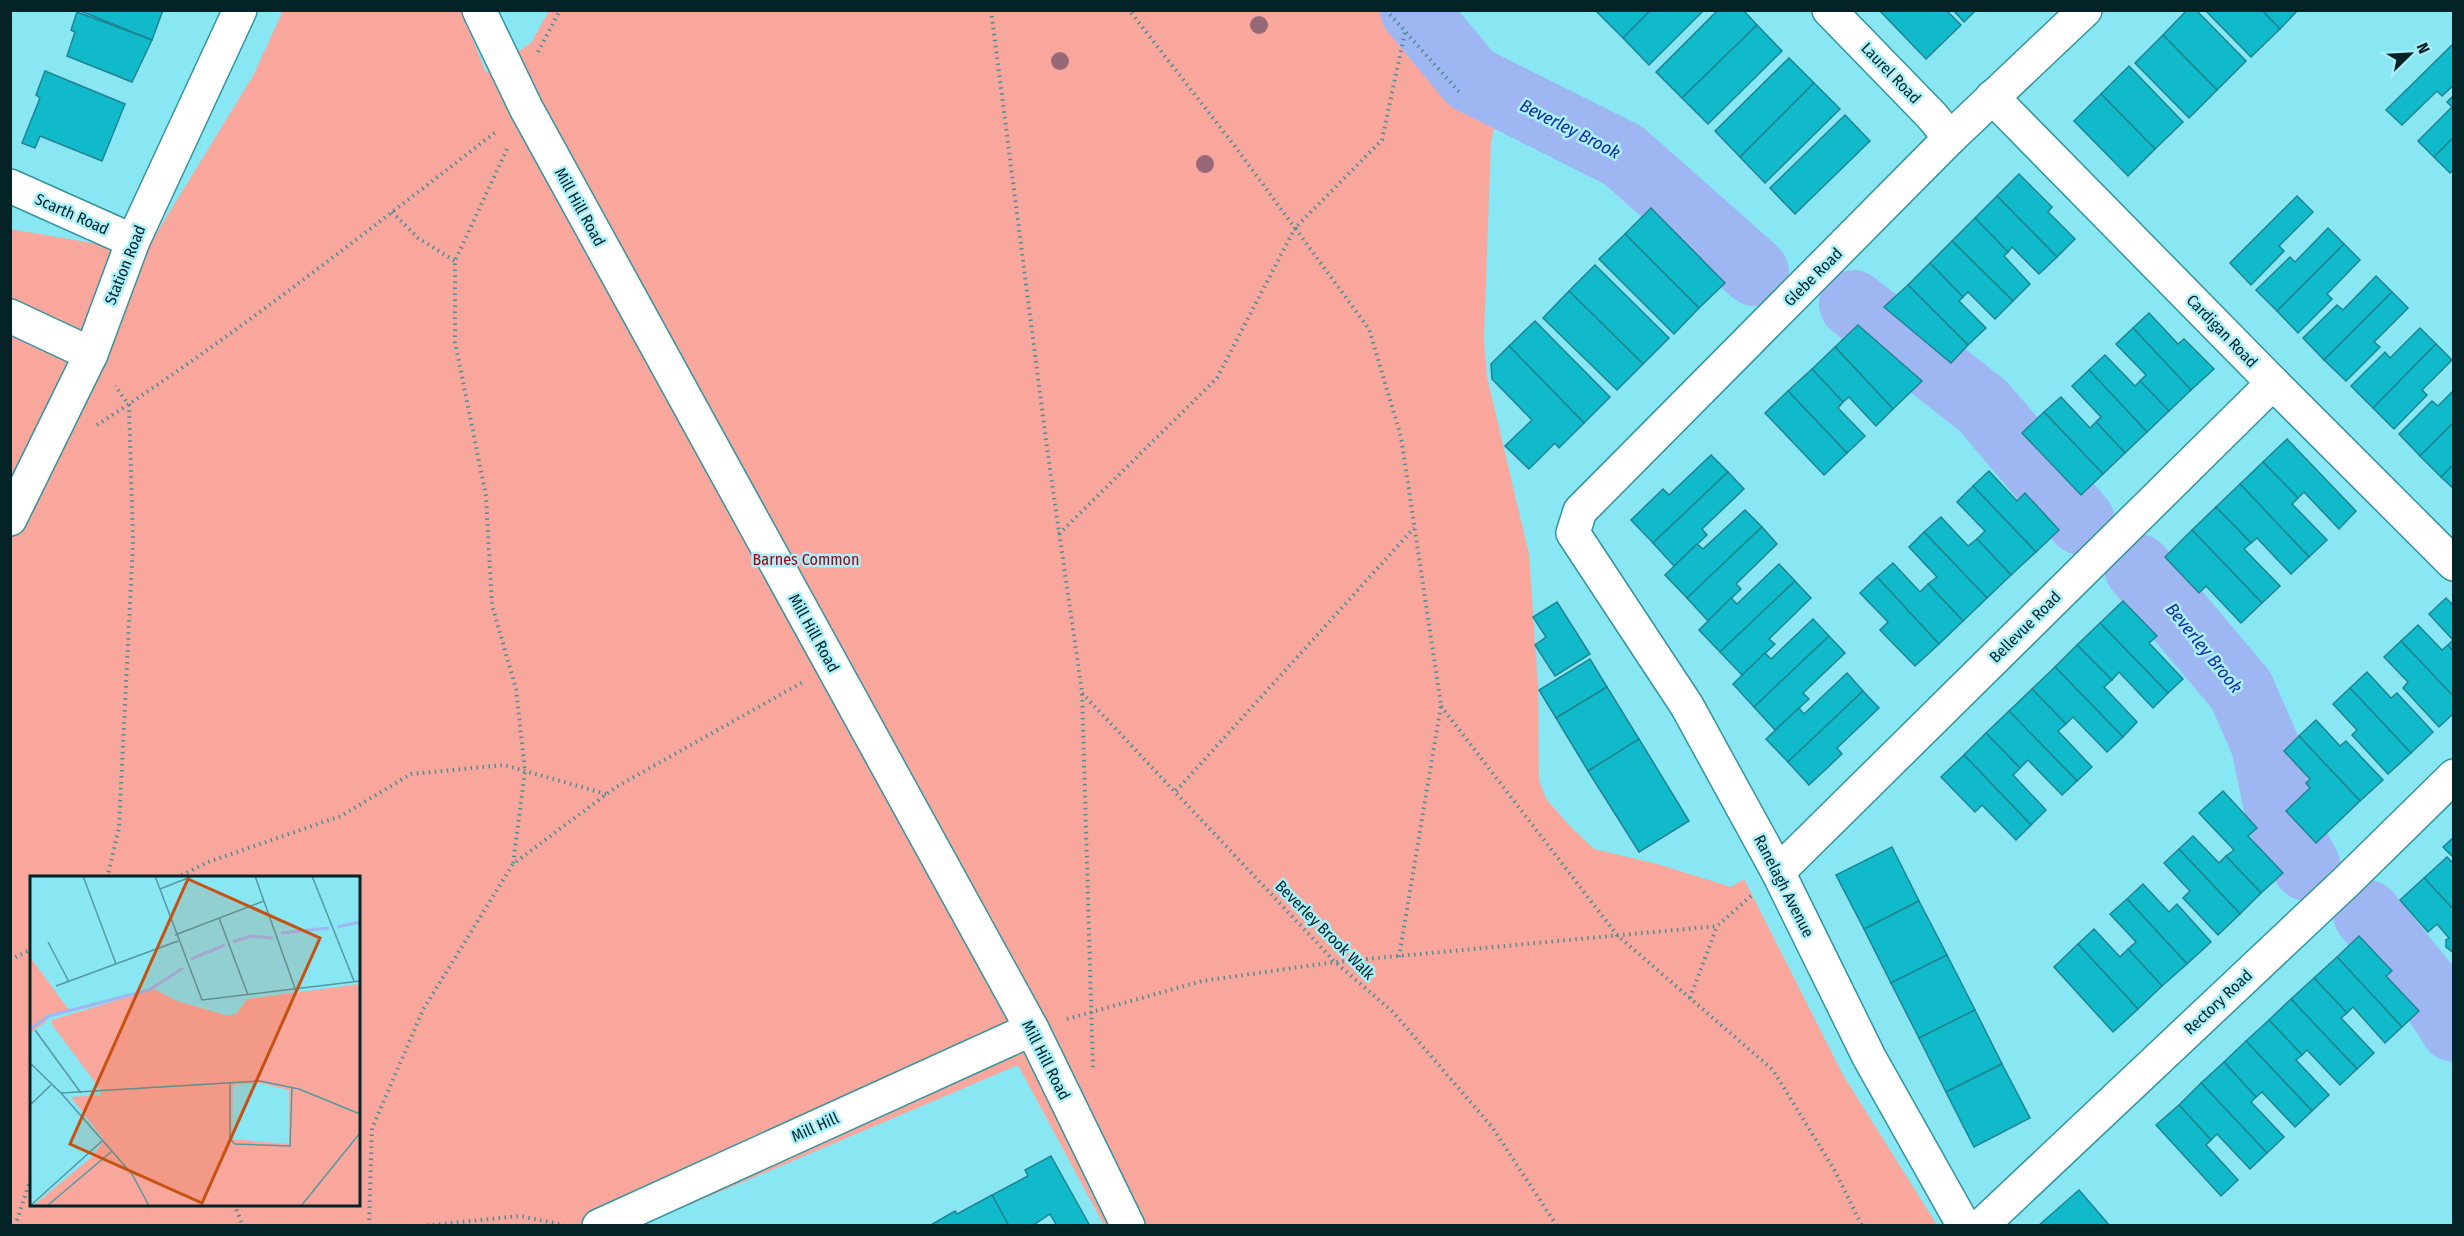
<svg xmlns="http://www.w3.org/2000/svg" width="2464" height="1236" font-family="'Fira Sans Condensed',sans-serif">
	<rect width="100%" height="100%" fill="#89e6f3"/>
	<path fill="#f9a79d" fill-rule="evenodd" d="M283,11H462L486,73L531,43L549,11H1401L1496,119L1491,142L1484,339L1487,377L1529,554L1538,685L1539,780L1546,799L1569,825L1594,849L1657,864L1731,887L1744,879L1843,1075L1937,1225H1104L1018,1065L642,1225H11L10,229L145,252L253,76ZM32,878H358V1204H32Z"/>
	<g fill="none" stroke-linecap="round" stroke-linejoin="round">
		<g stroke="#9eb7f3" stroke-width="68">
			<polyline points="1414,10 1471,79 1623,155 1755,272"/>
			<polyline points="1853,304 1983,406 2081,521"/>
			<polyline points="2138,568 2241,690 2265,745 2280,818 2307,867"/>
			<polyline points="2367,914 2435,998 2454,1028"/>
		</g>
	</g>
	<g fill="#11bacb" stroke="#1d8491" stroke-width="1.5">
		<polygon points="78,10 163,10 152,40"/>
		<polygon points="1599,10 1651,10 1623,38 1597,12"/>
		<polygon points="1651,10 1704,10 1649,65 1623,38"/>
		<polygon points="1718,10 1743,10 1757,25 1682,98 1656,72"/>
		<polygon points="1879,10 1946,10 1961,25 1926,59"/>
		<polygon points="1953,10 1976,10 1964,22"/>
		<polygon points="2187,10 2196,10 2246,61 2217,90 2163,35"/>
		<polygon points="2205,10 2262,10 2280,29 2251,57"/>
		<polygon points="2262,10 2298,10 2280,29"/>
		<polygon points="77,12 152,40 132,82 67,56 75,32 71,30"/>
		<polygon points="1757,25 1782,51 1708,124 1682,98"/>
		<polygon points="2163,35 2217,90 2189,118 2135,63"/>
		<polygon points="2454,43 2454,85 2442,96 2437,91 2402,125 2386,110"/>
		<polygon points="1789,58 1814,83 1740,157 1715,131"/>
		<polygon points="2129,66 2183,122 2155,149 2101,94"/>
		<polygon points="45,71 125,104 102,161 40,136 35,148 22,143 40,98 36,95"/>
		<polygon points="1814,83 1840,109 1765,183 1740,157"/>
		<polygon points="2101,94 2155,149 2128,176 2074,121"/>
		<polygon points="2454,95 2454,137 2434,157 2418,141 2452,107 2447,102"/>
		<polygon points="1845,115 1870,141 1795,214 1770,188"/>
		<polygon points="2454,137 2454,169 2450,173 2434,157"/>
		<polygon points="2019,174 2052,207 2048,212 2075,239 2057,257 1997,196"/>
		<polygon points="1997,196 2057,257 2039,274 2012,247 2008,252 1975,218"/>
		<polygon points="2297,196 2313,212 2279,246 2284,251 2251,285 2230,263"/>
		<polygon points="1651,208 1725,283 1699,308 1625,234"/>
		<polygon points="1975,218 2008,252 2004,256 2030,284 2013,301 1952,241"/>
		<polygon points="2328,228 2344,244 2277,311 2256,290 2290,257 2295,262"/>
		<polygon points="1625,234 1699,308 1674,334 1599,259"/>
		<polygon points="1952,241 2013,301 1995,319 1968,292 1963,297 1930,263"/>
		<polygon points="2344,244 2360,260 2327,294 2332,299 2298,333 2277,311"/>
		<polygon points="1930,263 1963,297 1959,301 1986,328 1968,345 1908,285"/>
		<polygon points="1595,265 1669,338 1643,364 1569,291"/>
		<polygon points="2376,276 2392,292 2324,360 2303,338 2337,305 2343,310"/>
		<polygon points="1908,285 1968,345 1951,363 1884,307"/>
		<polygon points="1569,291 1643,364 1617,390 1543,318"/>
		<polygon points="2392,292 2408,308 2374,342 2380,347 2346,381 2324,360"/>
		<polygon points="2149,313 2178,344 2184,339 2214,369 2191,390 2133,328"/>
		<polygon points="1535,321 1610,397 1584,423 1509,346"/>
		<polygon points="1858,325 1922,381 1893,409 1835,347"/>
		<polygon points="2133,328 2191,390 2169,411 2140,381 2146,375 2116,344"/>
		<polygon points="2420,328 2436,344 2373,408 2351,386 2385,352 2390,358"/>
		<polygon points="2436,344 2452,360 2422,390 2427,395 2394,429 2373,408"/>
		<polygon points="1509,346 1584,423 1559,448 1555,443 1529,469 1505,446 1532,420 1492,379 1491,364"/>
		<polygon points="1835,347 1893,409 1876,426 1849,397 1843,402 1812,369"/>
		<polygon points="2105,355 2135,386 2140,381 2169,411 2147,432 2089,370"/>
		<polygon points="1812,369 1843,402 1838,408 1865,436 1847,453 1788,391"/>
		<polygon points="2089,370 2147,432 2125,453 2096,422 2101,417 2072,386"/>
		<polygon points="2454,390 2454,422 2420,456 2399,434 2432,401 2438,406"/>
		<polygon points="1788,391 1847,453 1824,475 1765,413"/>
		<polygon points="2061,397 2090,428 2096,422 2125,453 2103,474 2044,412"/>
		<polygon points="2044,412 2103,474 2081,495 2022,433"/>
		<polygon points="2454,422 2454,464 2441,477 2420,456"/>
		<polygon points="2287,439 2356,511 2339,529 2304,492 2298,498 2263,462"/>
		<polygon points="1711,455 1728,472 1653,543 1631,520 1663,489 1669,495"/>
		<polygon points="2263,462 2298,498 2292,504 2327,540 2309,557 2240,484"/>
		<polygon points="2454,464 2454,489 2441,477"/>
		<polygon points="1989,471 2017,501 2025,493 2059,530 2036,552 1973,486"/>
		<polygon points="1728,472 1744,489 1702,529 1707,535 1674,566 1653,543"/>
		<polygon points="2240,484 2309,557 2291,574 2257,538 2251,543 2216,507"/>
		<polygon points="1973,486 2036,552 2011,575 1977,539 1985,531 1957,502"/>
		<polygon points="2216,507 2251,543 2244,549 2280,586 2262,603 2192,530"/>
		<polygon points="1745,510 1762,527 1687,598 1665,575 1697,544 1703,549"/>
		<polygon points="1941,517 1968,546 1977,539 2011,575 1987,598 1924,532"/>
		<polygon points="1762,527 1777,544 1736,584 1741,589 1708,621 1687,598"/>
		<polygon points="2192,530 2262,603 2241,623 2206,586 2199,593 2165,557"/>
		<polygon points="1924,532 1987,598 1963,621 1928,584 1937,577 1909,547"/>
		<polygon points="1893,563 1920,592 1928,584 1963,621 1939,644 1877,577"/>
		<polygon points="1779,564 1795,581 1720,652 1699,630 1731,598 1737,604"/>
		<polygon points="1877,577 1939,644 1915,666 1880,630 1888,622 1860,593"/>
		<polygon points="1795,581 1811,598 1769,639 1775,644 1742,675 1720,652"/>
		<polygon points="2446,598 2454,606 2454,652 2448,645 2453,640 2429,614"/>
		<polygon points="2123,601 2157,636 2149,643 2183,679 2168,693 2100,623"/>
		<polygon points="1557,602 1590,654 1555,676 1535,645 1546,637 1533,617"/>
		<polygon points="1813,619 1829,636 1754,707 1733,684 1765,653 1771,659"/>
		<polygon points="2100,623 2168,693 2153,708 2119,672 2112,680 2077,645"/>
		<polygon points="2418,625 2442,650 2448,645 2454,652 2454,697 2401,641"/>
		<polygon points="1829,636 1845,653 1803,693 1809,699 1775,730 1754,707"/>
		<polygon points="2401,641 2454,697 2454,713 2439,727 2403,688 2408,682 2384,657"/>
		<polygon points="2077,645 2112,680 2104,687 2137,722 2123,737 2055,667"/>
		<polygon points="1590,659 1607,687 1556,718 1539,690"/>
		<polygon points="2055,667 2123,737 2107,752 2073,717 2066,724 2032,689"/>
		<polygon points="2367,672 2391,698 2397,693 2433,732 2411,753 2350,688"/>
		<polygon points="1847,673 1863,691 1788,762 1766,739 1799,708 1804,714"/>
		<polygon points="1607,687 1639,739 1588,771 1556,718"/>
		<polygon points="2350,688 2411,753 2388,774 2352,735 2357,730 2333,704"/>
		<polygon points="2032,689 2066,724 2058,731 2092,767 2077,781 2009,711"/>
		<polygon points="1863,691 1879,708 1837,748 1842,754 1809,785 1788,762"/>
		<polygon points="2009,711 2077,781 2062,795 2028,760 2020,768 1986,733"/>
		<polygon points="2316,720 2340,746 2346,741 2383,780 2360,801 2299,736"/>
		<polygon points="1986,733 2020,768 2013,775 2046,810 2031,825 1964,755"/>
		<polygon points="2299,736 2360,801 2316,843 2286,811 2310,788 2306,783 2310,779 2284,751"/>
		<polygon points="1639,739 1689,821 1639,852 1588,771"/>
		<polygon points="1964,755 2031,825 2016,840 1982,805 1975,812 1941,777"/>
		<polygon points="2223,791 2257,828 2248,836 2283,873 2261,893 2226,856 2234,850 2199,813"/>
		<polygon points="2193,836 2219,863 2226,856 2261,893 2240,914 2179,849"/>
		<polygon points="2454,837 2454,858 2443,847"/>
		<polygon points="1892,847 1919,901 1864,929 1836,875"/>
		<polygon points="2179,849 2240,914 2218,935 2183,898 2190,891 2164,863"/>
		<polygon points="2447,857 2454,864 2454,910 2424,878"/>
		<polygon points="2424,878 2454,910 2454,953 2446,947 2446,940 2449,938 2437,924 2428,932 2400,900"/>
		<polygon points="2143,884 2169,912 2177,904 2211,942 2187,964 2127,899"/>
		<polygon points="2127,899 2187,964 2162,986 2128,949 2136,942 2110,914"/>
		<polygon points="1919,901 1947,955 1891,983 1864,929"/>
		<polygon points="2094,929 2120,957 2128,949 2162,986 2138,1009 2078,944"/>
		<polygon points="2359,936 2392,971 2386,976 2419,1011 2402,1027 2337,957"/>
		<polygon points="2078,944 2138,1009 2113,1032 2054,967"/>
		<polygon points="1947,955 1975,1010 1919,1038 1891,983"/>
		<polygon points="2337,957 2402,1027 2385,1043 2353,1007 2347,1013 2314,978"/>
		<polygon points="2314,978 2347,1013 2341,1018 2374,1053 2357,1069 2291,999"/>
		<polygon points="2291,999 2357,1069 2340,1085 2307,1050 2302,1055 2269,1020"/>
		<polygon points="1975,1010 2002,1064 1946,1092 1919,1038"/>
		<polygon points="2269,1020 2302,1055 2296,1060 2329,1095 2312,1111 2246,1041"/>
		<polygon points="2246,1041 2312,1111 2295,1127 2262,1092 2256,1097 2224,1062"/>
		<polygon points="2224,1062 2256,1097 2251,1102 2284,1137 2267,1153 2201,1083"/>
		<polygon points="2002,1064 2030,1118 1974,1147 1946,1092"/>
		<polygon points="2201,1083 2267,1153 2250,1169 2217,1134 2211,1140 2179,1105"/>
		<polygon points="2179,1105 2211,1140 2206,1145 2238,1180 2221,1196 2156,1125"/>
		<polygon points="1051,1156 1090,1226 1057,1226 1050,1214 1032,1226 1009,1226 992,1195 1028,1176 1025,1170"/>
		<polygon points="2079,1190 2110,1226 2038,1226"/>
		<polygon points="992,1195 1009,1226 929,1226 955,1211 957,1214"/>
	</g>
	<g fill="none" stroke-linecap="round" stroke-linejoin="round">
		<g stroke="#3394a0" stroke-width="36">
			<g id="minor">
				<polyline points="1829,10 1932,116 1950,138"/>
				<polyline points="1992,97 2273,383 2454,564"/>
				<polyline points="10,186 133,241"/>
				<polyline points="10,316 91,354"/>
				<polyline points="10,519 91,354 133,241 240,10"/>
				<polyline points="1778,872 2273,383"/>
				<polyline points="599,1226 1032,1029"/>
				<polyline points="1964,1226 1869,1057 1778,872 1687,706 1573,533 1580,511 1950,138 2085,10"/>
				<polyline points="1981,1226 2346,882 2454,776"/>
			</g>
		</g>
		<g stroke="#3394a0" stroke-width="36">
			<polyline id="major" points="479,10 526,108 1032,1029 1128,1226"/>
		</g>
		<g stroke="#4c8d96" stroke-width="4" stroke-dasharray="1.5 4.5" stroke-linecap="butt">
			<polyline points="991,10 1047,448 1082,692 1093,1069"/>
			<polyline points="1386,10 1461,94"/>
			<polyline points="538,52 560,10"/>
			<polyline points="507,149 455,261 455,342 486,496 492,605 516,689 525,771 513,864"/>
			<polyline points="392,212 418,238 455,261"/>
			<path d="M97,425C236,335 366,232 497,131"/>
			<polyline points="1059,534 1217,378 1295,228 1234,145 1129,10"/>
			<polyline points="1082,693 1335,962 1393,1012 1492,1127 1557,1226"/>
			<polyline points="1441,706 1617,935 1773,1070 1835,1171 1862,1226"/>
			<polyline points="1176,791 1414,528"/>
			<polyline points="107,878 119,828 133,542 129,405 115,386"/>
			<polyline points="176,878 208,862 341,816 411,774 504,765 606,794"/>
			<polyline points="1399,957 1441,705 1401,437 1369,329 1295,228 1382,140 1405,32"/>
			<polyline points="10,960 32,949"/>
			<polyline points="1690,998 1717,926"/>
			<polyline points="1067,1019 1202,981 1335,962 1717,926 1751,896"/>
			<polyline points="234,1204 243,1226"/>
			<polyline points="15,1226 32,1175"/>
			<polyline points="369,1226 372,1128 424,1008 513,864 616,787 803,682"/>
			<polyline points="421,1226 520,1216 564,1225"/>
		</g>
		<use href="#minor" stroke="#fff" stroke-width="33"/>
		<use href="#major" stroke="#fff" stroke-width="33"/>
	</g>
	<g fill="#976976">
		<circle cx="1259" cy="25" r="9"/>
		<circle cx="1060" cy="61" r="9"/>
		<circle cx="1205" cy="164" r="9"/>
	</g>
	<g text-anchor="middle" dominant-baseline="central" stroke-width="5" stroke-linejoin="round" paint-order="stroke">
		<g font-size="16" fill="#042327" stroke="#a9f0fa">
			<text transform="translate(1891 73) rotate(46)">Laurel Road</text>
			<text transform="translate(580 207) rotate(61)">Mill Hill Road</text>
			<text transform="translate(72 214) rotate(24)">Scarth Road</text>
			<text transform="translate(125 265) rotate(-68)">Station Road</text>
			<text transform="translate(1813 277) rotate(-45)">Glebe Road</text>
			<text transform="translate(2222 331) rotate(46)">Cardigan Road</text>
			<text transform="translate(2025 627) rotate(-45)">Bellevue Road</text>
			<text transform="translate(814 633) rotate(61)">Mill Hill Road</text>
			<text transform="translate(1784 886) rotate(63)">Ranelagh Avenue</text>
			<text transform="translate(1325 930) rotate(45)">Beverley Brook Walk</text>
			<text transform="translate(2218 1002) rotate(-43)">Rectory Road</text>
			<text transform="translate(1046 1060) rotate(63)">Mill Hill Road</text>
			<text transform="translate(815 1127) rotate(-24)">Mill Hill</text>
		</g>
		<g font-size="16" fill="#a3030f" stroke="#a9f0fa">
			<text x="806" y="559">Barnes Common</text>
		</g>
		<g font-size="18" font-style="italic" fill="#162b9c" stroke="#a9f0fa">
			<text transform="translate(1570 129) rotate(27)">Beverley Brook</text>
			<text transform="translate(2204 648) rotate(51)">Beverley Brook</text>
		</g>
	</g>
	<g transform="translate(30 876)">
		<rect width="330" height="330" fill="#89e6f3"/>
		<path d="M0,81L39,134L15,139L17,145L0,157ZM330,108V330H3L63,280L74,264L41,221L71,219L70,213L21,147L22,144L124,113L147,125L199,140L207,137L217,123ZM229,207L259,214V268L202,263L203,209Z" fill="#f9a79d" fill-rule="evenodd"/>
		<path fill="none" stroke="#9eb7f3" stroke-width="3" d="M307,51L330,46M251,57L299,52M203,66L221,60L243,62M161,83L195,69M0,153L19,140L119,114L153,92"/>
		<path fill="none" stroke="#5498a1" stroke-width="1.5" d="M53,0L86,88M125,0L172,124L330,105M225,0L266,115M282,0L324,105M130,13L163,0M189,42L218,119M145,59L234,25M18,66L39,106M26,110L148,65M5,154L51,217M0,187L31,217L230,205L269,213L330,238M200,206V263L205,268L260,270L262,211M31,217L102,298L119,330M0,229L21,209M0,330L72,265M17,330L82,275M271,330L330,257"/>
		<path fill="#c65110" fill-opacity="0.15" stroke="#c65110" stroke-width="3" d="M158,3L290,62L172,327L40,268Z"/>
		<rect width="330" height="330" fill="none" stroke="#042327" stroke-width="3"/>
	</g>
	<rect width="2464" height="1236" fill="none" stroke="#042327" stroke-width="24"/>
	<g transform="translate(2410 54) rotate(66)" stroke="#a9f0fa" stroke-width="4.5" paint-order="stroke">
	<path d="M0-4.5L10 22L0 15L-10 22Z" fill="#042327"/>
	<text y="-9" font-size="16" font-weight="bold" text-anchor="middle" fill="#042327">N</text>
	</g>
</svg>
